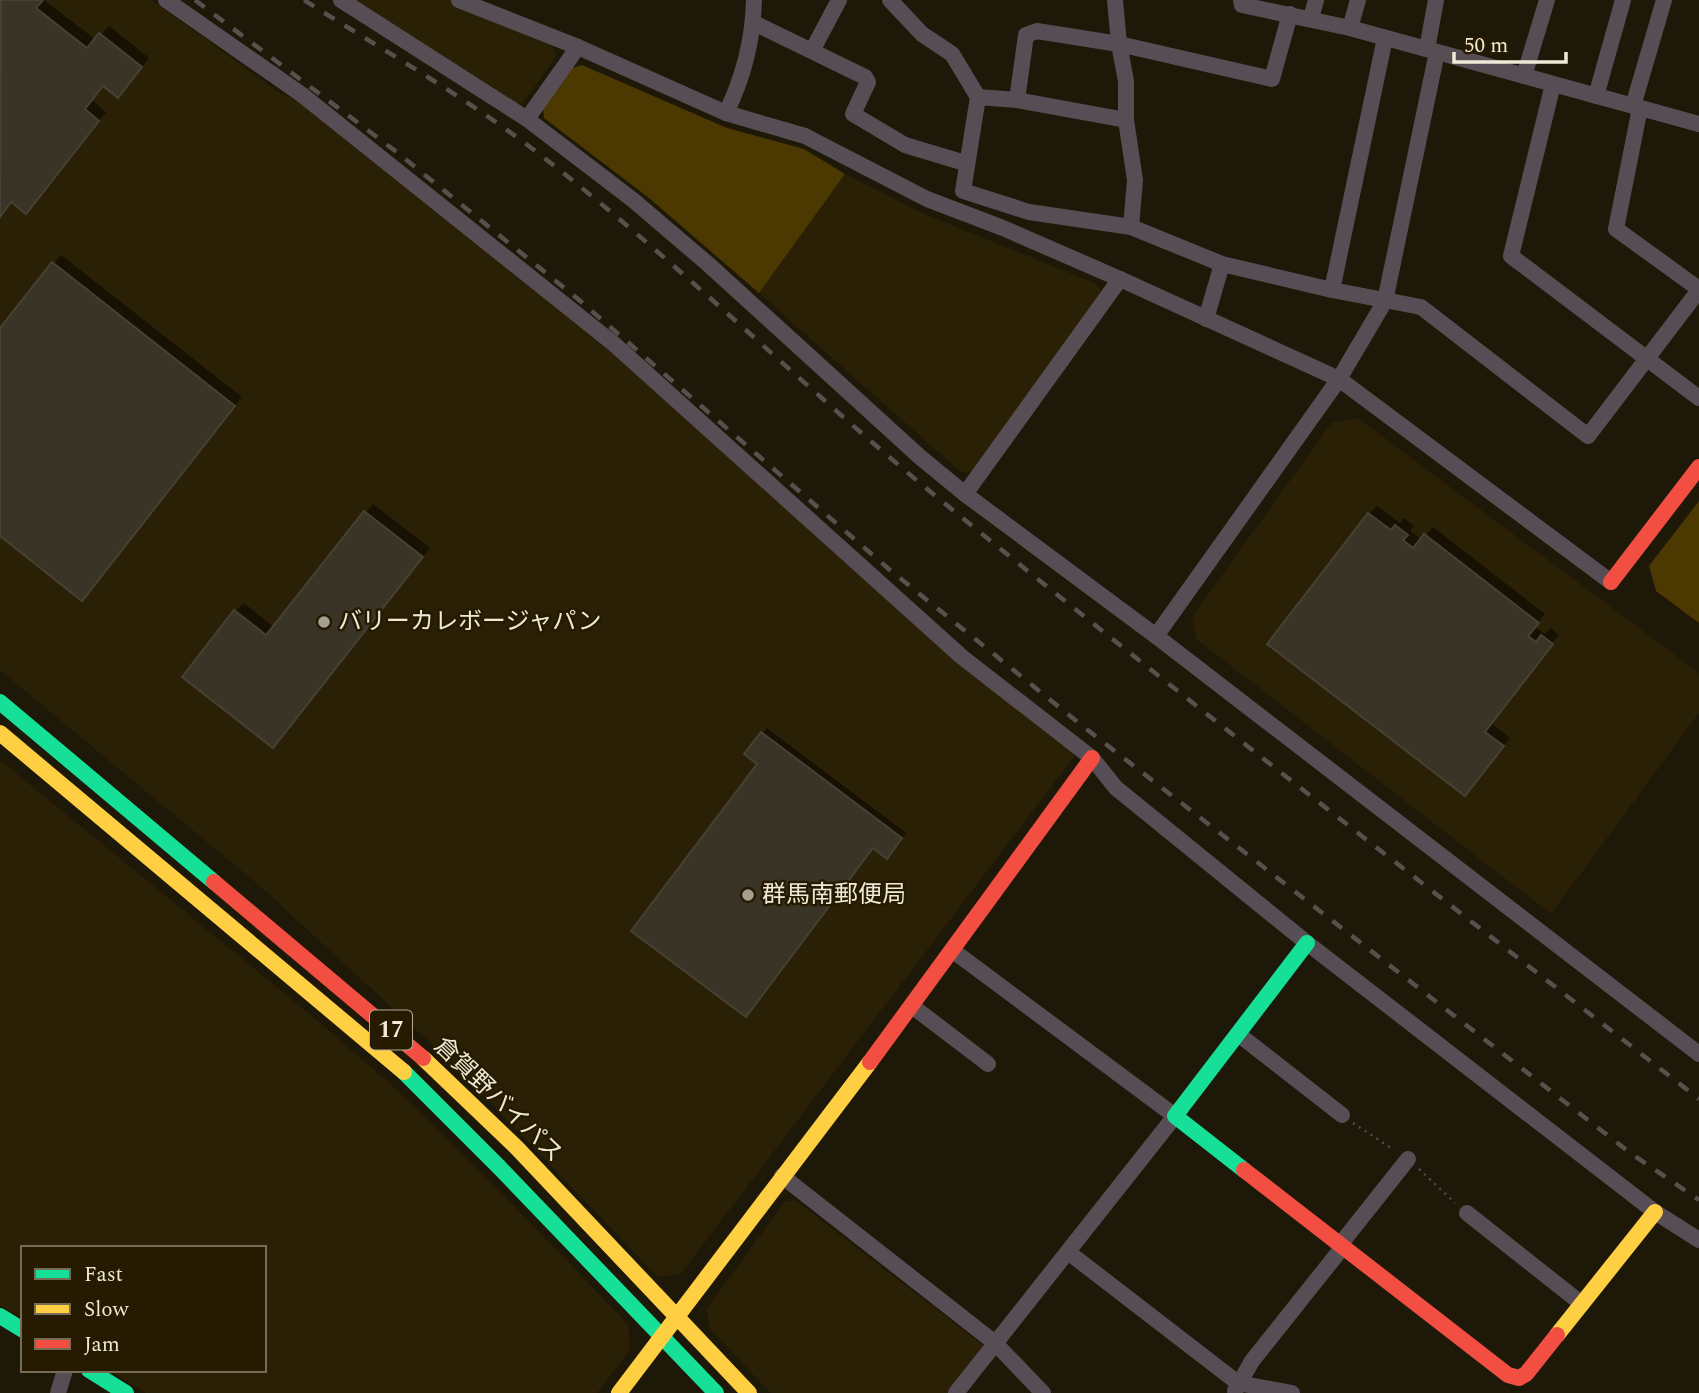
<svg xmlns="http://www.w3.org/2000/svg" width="1699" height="1393" font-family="Spectral,'Noto Sans JP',serif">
	<rect width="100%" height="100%" fill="#1e1808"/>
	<g fill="#2a2005">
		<polygon points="0,0 152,0 281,94 298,100 655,387 840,558 961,665 1076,754 680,1275 657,1276 451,1062 261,887 0,670"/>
		<polygon points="352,0 449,0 553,47 556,56 523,103 514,104"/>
		<polygon points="845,174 924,214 1097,284 1102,292 972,473 961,472 759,293"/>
		<polygon points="1358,418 1699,673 1699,713 1551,914 1196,639 1192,617 1332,422"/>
		<polygon points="0,760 312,1016 395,1088 488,1179 628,1324 630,1350 597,1393 146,1393 108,1370 264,1370 264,1248 23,1248 23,1319 0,1305"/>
		<polygon points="795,1200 985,1347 949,1393 771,1393 709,1328 707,1308 785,1202"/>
	</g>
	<g fill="#4c3901">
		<polygon points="582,65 727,128 804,149 845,174 759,293 649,198 544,118 543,109 572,68"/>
		<polygon points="1699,501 1699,623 1656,591 1649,566"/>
	</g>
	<g fill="#0007">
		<polygon points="0,0 44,0 96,40 109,26 149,58 126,87 104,85 92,100 106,112 34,204 12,201 0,216"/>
		<polygon points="61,255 242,397 90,590 0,534 0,331"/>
		<polygon points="373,504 430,548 281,738 236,611 244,603 274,627"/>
		<polygon points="1377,506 1400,523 1404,518 1414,526 1410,531 1422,540 1433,527 1545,614 1535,627 1545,634 1551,628 1559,635 1491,723 1510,738 1465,794 1369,514"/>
		<polygon points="767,728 906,833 892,852 760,764 762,733"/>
	</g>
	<g fill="#393426" stroke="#464134" stroke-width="2">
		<polygon points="1,0 43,0 36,8 87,48 99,33 142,67 118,98 103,86 85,109 99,121 26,214 11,202 0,217"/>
		<polygon points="52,262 235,406 82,601 0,536 0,328"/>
		<polygon points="364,511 423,557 273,748 182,677 234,610 266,635"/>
		<polygon points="1368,513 1391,530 1395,525 1408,535 1403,540 1413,548 1424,534 1539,623 1528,636 1536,642 1541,635 1553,644 1485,732 1504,746 1465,796 1267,644"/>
		<polygon points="761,732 902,838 887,859 873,848 746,1017 631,931 757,764 744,754"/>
	</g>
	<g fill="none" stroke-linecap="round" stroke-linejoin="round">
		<g stroke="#534b4c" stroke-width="2.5" stroke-dasharray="2 5" stroke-linecap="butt">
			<polyline points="1353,1123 1394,1150"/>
			<polyline points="1419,1169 1455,1203"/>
		</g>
		<g stroke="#564e54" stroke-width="16">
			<polyline points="166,0 301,94 614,344 962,657 1092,758 1116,788 1307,943 1655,1212 1699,1240"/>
			<polyline points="341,0 527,119 633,200 708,264 920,457 965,494 1156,636 1699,1054"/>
			<polyline points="459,0 578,47 726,113 805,136 927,199 1003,228 1120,279 1339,379 1611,582"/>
			<polyline points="890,0 922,34 952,54 978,97 963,191 1029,212 1131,227 1222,264 1332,290 1421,307 1588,436 1699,290"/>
			<polyline points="1115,0 1119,44 1126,81 1126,120 1135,180 1131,227"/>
			<polyline points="1241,0 1242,5 1350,28 1699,124"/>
			<polyline points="1311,18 1316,0"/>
			<polyline points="754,23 865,77 868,82 853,114 905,145 965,163"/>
			<polyline points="1350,28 1358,0"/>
			<polyline points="1427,49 1436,0"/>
			<polyline points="812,51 839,0"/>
			<polyline points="1524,76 1547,0"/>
			<polyline points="1553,84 1511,256 1699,398"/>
			<polyline points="1596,96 1623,0"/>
			<polyline points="978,97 1017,100 1126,120"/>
			<polyline points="1017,100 1026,35 1037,31 1119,44 1272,79 1290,14"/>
			<polyline points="1633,106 1664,0"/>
			<polyline points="1640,108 1616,229 1699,289"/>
			<path d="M726,113C744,76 753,41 754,0"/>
			<polyline points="527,119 578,47"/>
			<polyline points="1332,290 1385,38"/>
			<polyline points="1206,319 1222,264"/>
			<polyline points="965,494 1120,279"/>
			<polyline points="1156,636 1339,379 1385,301 1437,52"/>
			<polyline points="952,950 1175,1116 956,1393"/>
			<polyline points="912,1006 988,1064"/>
			<polyline points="1238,1034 1342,1115"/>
			<polyline points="782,1176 995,1343 1043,1393"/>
			<polyline points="1467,1213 1582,1304"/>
			<polyline points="1339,1246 1408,1159"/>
			<polyline points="1068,1252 1238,1383 1292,1393"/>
			<polyline points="1235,1391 1252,1361 1342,1248"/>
			<polyline points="58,1393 65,1370"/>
		</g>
		<g stroke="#16e098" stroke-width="16">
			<polyline points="0,702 214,882"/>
			<polyline points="404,1072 499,1167 716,1393"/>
			<polyline points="1244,1170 1175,1116 1307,943"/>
			<polyline points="0,1316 23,1330"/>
			<polyline points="89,1370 126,1393"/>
		</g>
		<g stroke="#ffcf43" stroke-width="16">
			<polyline points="0,733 404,1072"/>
			<polyline points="423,1058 517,1148 749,1393"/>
			<polyline points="1557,1335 1655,1212"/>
			<polyline points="619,1393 870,1062"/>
		</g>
		<g stroke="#f24e42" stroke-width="16">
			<polyline points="1611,582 1699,467"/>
			<polyline points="214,882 423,1058"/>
			<polyline points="870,1062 1092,758"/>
			<polyline points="1244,1170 1508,1375 1519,1378 1526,1374 1557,1335"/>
		</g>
		<g stroke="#57504d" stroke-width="4.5" stroke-dasharray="12 12" stroke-linecap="butt">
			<polyline points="195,0 394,150 578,299 890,570 1080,724 1629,1152 1699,1200"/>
			<path d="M304,0C384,51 468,98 543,157C684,267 810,394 949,507C1195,708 1448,903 1699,1099"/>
		</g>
	</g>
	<g fill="#a6a08f" stroke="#261b00" stroke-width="2.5">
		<circle cx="324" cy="622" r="7"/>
		<circle cx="748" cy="895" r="7"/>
	</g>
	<g text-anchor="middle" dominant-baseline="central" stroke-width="5" stroke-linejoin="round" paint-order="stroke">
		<rect fill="#261b00" stroke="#b3ab97" stroke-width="2" x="370" y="1010.5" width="42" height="39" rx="5"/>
		<g font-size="23" font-weight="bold" fill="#f0e9d8">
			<text x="391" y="1030">17</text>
		</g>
		<g font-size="24" fill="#f0e9d8" stroke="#261b00" text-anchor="start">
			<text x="338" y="622">バリーカレボージャパン</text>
			<text x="762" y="895">群馬南郵便局</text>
		</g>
		<g font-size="24" fill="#f0e9d8" stroke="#261b00">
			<text transform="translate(498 1100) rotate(44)">倉賀野バイパス</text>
		</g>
	</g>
	<rect x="21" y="1246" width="245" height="126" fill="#261b00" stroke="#776d56" stroke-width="2"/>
	<rect x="35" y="1269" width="35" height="10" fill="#16e098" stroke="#776d56" stroke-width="2"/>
	<text x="84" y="1281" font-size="21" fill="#f0e9d8">Fast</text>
	<rect x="35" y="1304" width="35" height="10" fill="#ffcf43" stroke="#776d56" stroke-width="2"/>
	<text x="84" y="1316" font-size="21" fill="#f0e9d8">Slow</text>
	<rect x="35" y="1339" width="35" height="10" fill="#f24e42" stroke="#776d56" stroke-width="2"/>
	<text x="84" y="1351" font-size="21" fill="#f0e9d8">Jam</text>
	<path d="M1454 52v10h112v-10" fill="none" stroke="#f0e9d8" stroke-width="3.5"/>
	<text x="1464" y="52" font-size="21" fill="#f0e9d8" stroke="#261b00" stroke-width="5" paint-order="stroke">50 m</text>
</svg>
